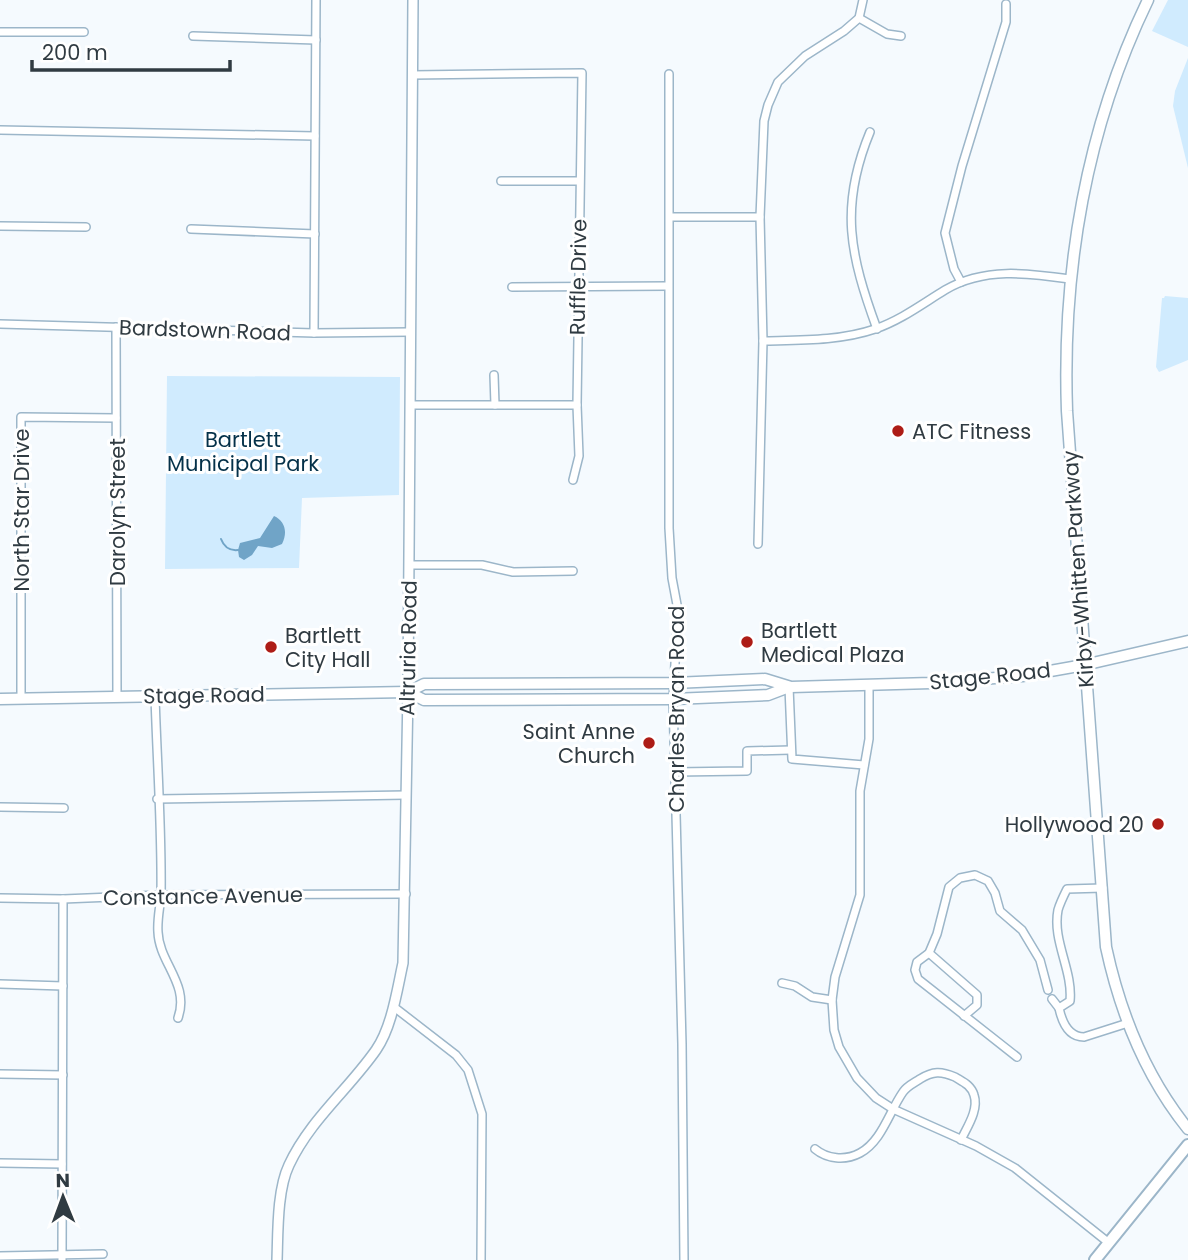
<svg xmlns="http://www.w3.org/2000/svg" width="1188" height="1260" font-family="Poppins,sans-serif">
	<rect width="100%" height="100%" fill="#f5fafe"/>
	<g fill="#d0ebfe">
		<polygon points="1168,0 1188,0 1188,47 1152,31"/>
		<polygon points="1188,58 1188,168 1173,106 1175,91"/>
		<polygon points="1165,296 1188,298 1188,360 1159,372 1156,367 1162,298 1164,298"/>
		<polygon points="167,376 400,377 399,495 302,498 299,568 165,569"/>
	</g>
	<path fill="#70a4c7" d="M274,516C285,521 288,532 282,544L272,548L258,546L252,555L244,560L239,557L238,550L240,543L260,538Z"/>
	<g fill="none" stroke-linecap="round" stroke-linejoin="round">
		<path stroke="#70a4c7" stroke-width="2" d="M221,539C224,547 229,551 238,550"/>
		<g stroke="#9cb6c9" stroke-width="10">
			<g id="minor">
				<polyline points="859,18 887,34 901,36"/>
				<polyline points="0,32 84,32"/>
				<polyline points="193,36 316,40"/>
				<polyline points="669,74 669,528 672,578 678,610 673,699 682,1044 684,1260"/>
				<polyline points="412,75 582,73 577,405 579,456 573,480"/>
				<polyline points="0,130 315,136"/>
				<path d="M870,132C839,207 850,255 877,329"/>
				<polyline points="501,181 579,181"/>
				<polyline points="670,217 760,217"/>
				<polyline points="0,226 86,227"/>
				<polyline points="191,229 315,234"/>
				<polyline points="961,282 954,269 945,233 962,166 1006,22 1006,4"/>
				<polyline points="512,287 668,286"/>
				<polyline points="0,324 314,333 410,332"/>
				<polyline points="116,327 117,696"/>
				<polyline points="314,333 316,0"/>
				<path d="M763,341C800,340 840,341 875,329C901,320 922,304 945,290C984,267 1028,273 1070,279"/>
				<polyline points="494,375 495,405"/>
				<polyline points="410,405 577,405"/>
				<polyline points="758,544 763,341 760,217 764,121 768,105 778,82 805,56 844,31 859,18 863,0"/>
				<polyline points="409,565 482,565 513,572 573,571"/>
				<polyline points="869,685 869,739 860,791 860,895 835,977 832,1000 834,1030 839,1047 857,1078 876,1098 893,1109 976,1146 1015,1168 1109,1243"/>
				<polyline points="789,687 792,759 864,765"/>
				<path d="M155,696C157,762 162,829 161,895C160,907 157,920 158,932C159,963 190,984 178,1018"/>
				<polyline points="21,699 21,417 116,418"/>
				<polyline points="675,772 747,771 747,751 791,750"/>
				<polyline points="157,799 406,795"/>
				<polyline points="0,807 64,808"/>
				<path d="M1103,888L1067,889C1064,895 1060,903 1058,910C1052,941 1073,970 1070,1001L1059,1008C1062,1022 1068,1037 1084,1037L1128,1023"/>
				<polyline points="0,898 63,899 161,895 406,894"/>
				<polyline points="929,953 977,995 977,1005 964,1016"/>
				<polyline points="782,983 795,986 812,997 832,1000"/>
				<polyline points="0,984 63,986"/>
				<polyline points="1052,999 1059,1008"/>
				<polyline points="394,1007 456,1055 468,1070 482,1114 481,1260"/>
				<polyline points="1017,1057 918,979 915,970 917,962 929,953 937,934 949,887 960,878 975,875 988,881 995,893 1000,911 1022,930 1040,960 1048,990"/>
				<polyline points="0,1074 63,1075"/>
				<path d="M815,1149C827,1159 845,1161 860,1153C882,1141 889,1112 903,1092C907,1086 914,1083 920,1079C933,1071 941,1071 955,1077C963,1082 971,1085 974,1095C979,1110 967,1127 961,1140"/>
				<polyline points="0,1163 62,1164"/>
				<polyline points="0,1256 103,1254"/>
				<polyline points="62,1260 63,899"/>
			</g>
		</g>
		<g stroke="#9cb6c9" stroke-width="12">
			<path id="tertiary" d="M277,1260C278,1232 277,1190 289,1165C310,1120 348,1090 376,1050C392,1027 397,990 403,963L408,692L413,0"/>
		</g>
		<g stroke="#9cb6c9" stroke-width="13">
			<g id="secondary">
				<path d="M1148,0C1086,128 1062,270 1067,411L1106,947C1120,1012 1146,1077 1188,1129"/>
				<polyline points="408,692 424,684 674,683 765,679 791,687 931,683 1022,676 1084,665 1188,641"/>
				<polyline points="0,699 408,692 424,700 673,699 768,695 789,687"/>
			</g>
		</g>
		<g stroke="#9cb6c9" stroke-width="14">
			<polyline id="primary" points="1095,1260 1188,1145"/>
		</g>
		<use href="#minor" stroke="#fff" stroke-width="7"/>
		<use href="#tertiary" stroke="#fff" stroke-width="9"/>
		<use href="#secondary" stroke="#fff" stroke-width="10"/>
		<use href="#primary" stroke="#fff" stroke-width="10"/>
	</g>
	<g fill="#ad1c16" stroke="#fff" stroke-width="2.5">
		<circle cx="898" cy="431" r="7"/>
		<circle cx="747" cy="642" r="7"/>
		<circle cx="271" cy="647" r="7"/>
		<circle cx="649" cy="743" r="7"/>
		<circle cx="1158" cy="824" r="7"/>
	</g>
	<g text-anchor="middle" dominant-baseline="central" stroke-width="6" stroke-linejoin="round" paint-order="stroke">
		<g font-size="21" fill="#303b42" stroke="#fff">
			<text transform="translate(578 277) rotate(-89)">Ruffle Drive</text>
			<text transform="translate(205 330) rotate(2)">Bardstown Road</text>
			<text transform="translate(21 510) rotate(-90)">North Star Drive</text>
			<text transform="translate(117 512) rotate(-90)">Darolyn Street</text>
			<text transform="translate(1078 569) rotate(-94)">Kirby-Whitten Parkway</text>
			<text transform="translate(408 648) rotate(-89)">Altruria Road</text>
			<text transform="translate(990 676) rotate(-6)">Stage Road</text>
			<text transform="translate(204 695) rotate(-1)">Stage Road</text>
			<text transform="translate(676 709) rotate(-90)">Charles Bryan Road</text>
			<text transform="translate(203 896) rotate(-1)">Constance Avenue</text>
		</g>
		<g font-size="21" fill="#303b42" stroke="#fff" text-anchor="start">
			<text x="912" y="431">ATC Fitness</text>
			<text x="761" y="630">Bartlett<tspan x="761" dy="24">Medical Plaza</tspan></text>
			<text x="285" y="635">Bartlett<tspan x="285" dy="24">City Hall</tspan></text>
			<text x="635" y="731" text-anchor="end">Saint Anne<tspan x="635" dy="24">Church</tspan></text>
			<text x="1144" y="824" text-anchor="end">Hollywood 20</text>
		</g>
		<g font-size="21" fill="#043149" stroke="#fff">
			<text x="243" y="439">Bartlett<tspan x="243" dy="24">Municipal Park</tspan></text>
		</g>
	</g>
	<g transform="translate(63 1197) rotate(359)" stroke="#ffffff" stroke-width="5" paint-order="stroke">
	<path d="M0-5L12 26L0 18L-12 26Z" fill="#303b42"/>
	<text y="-10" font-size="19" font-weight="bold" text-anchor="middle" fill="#303b42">N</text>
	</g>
	<path d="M32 60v10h198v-10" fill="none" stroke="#303b42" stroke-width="3.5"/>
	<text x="42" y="60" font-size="21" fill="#303b42" stroke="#ffffff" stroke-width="5" paint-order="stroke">200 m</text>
</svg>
